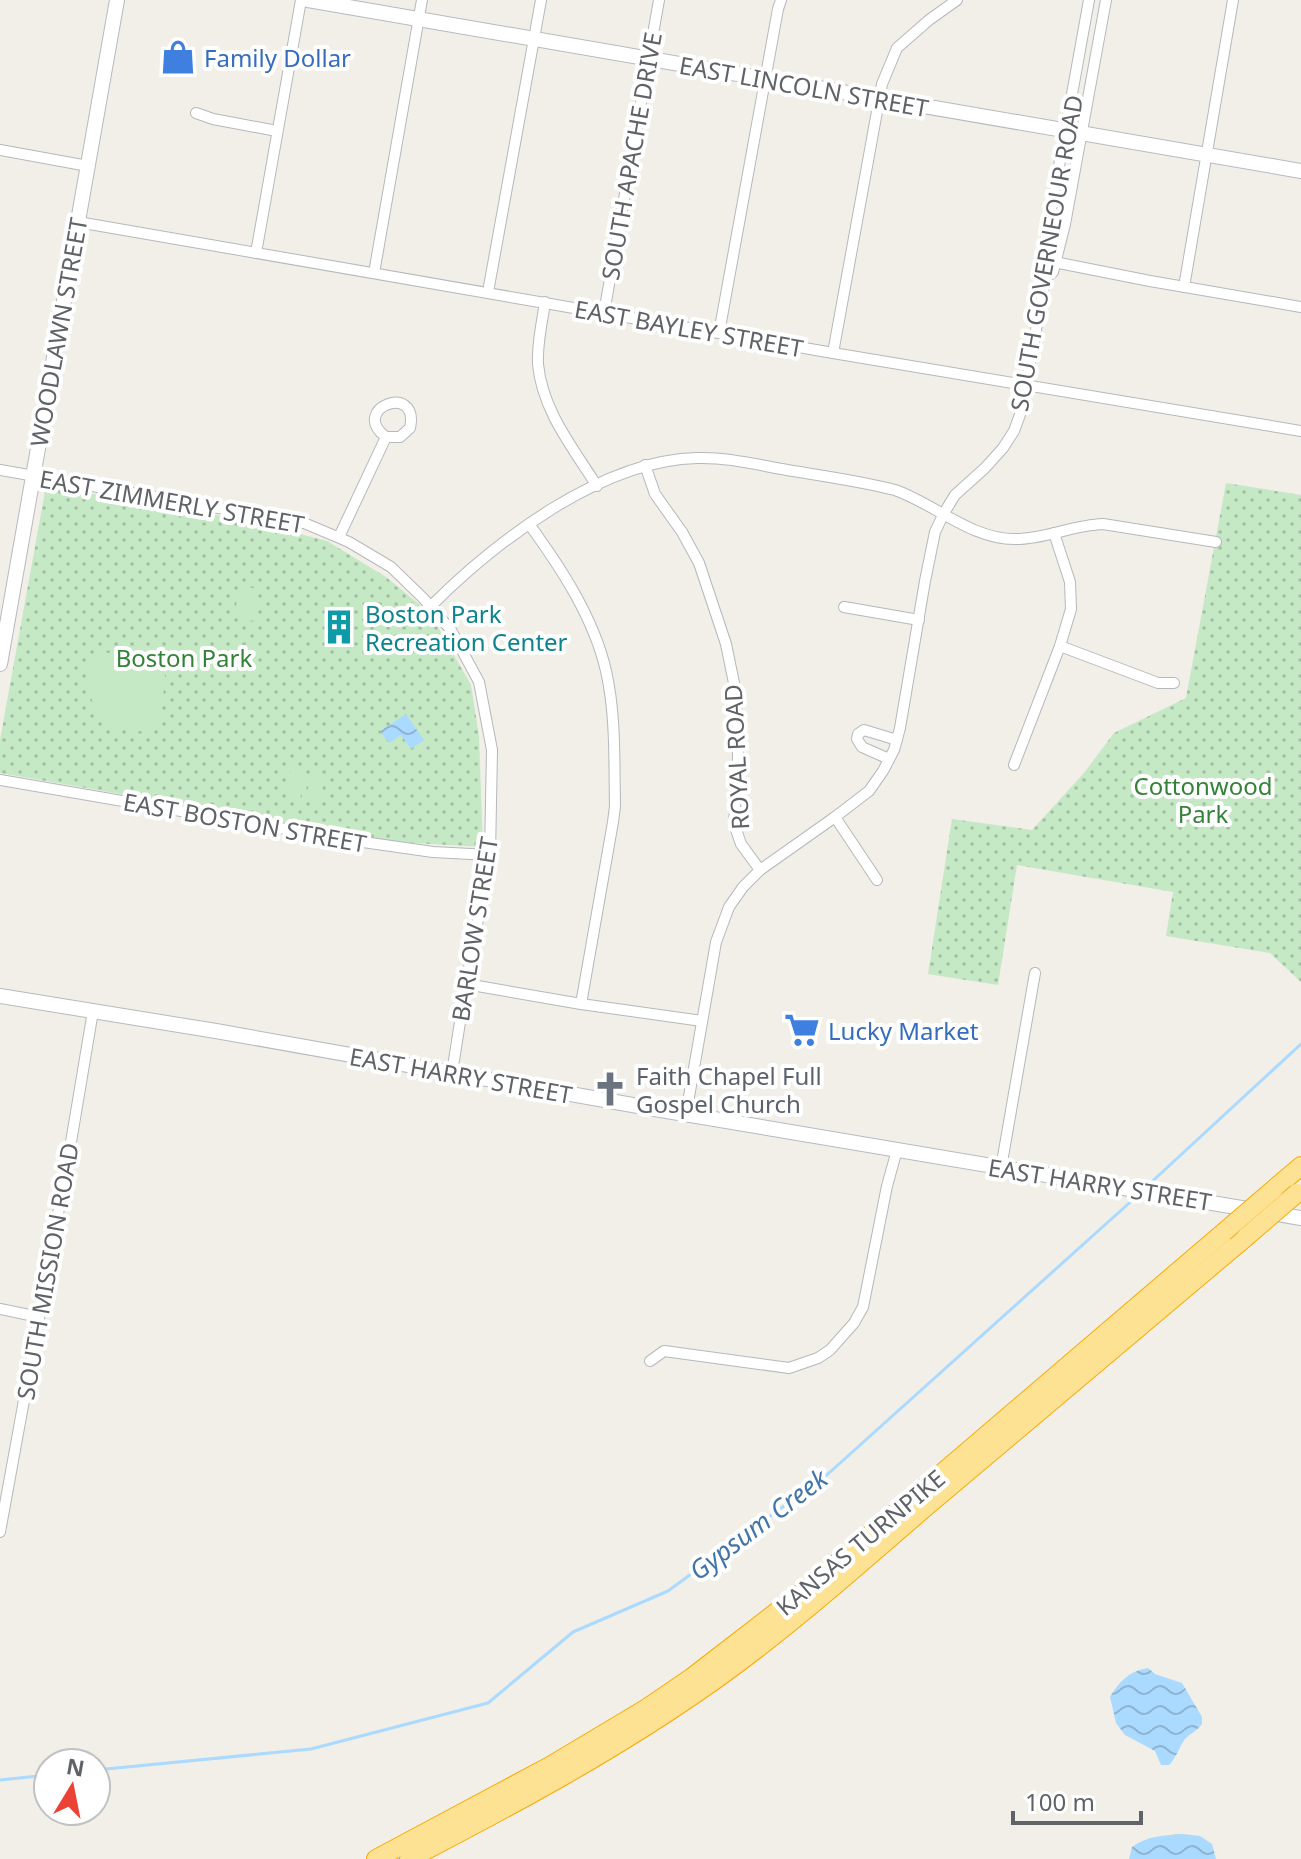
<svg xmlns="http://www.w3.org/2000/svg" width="1301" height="1859" font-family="'Noto Sans',sans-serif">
	<defs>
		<pattern id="grass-dots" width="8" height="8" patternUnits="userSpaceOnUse" patternTransform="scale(2)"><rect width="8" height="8" fill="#c5e8c5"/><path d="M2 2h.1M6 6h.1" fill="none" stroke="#a3c0a4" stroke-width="1.8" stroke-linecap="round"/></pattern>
		<pattern id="water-waves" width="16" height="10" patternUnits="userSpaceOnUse" patternTransform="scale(2)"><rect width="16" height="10" fill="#aadaff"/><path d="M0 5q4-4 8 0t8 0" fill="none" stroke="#8eb4d2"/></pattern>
	</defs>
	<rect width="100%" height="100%" fill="#f1efe8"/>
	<g fill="url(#grass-dots)">
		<polygon points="1226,483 1301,495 1301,982 1270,953 1166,936 1173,892 1017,865 998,985 928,974 952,819 1032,830 1084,773 1114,733 1186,698"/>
		<polygon points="46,486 234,518 241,520 241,522 281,529 327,541 386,577 420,605 439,629 471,685 479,736 483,847 396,842 0,773 0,740"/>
	</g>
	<g fill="#c5e8c5">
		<polygon points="240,586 259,589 254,621 234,617"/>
		<path d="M98,651L156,662L162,667L166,679L156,730C144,732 129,732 118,727C91,715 75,673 98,651Z"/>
		<polygon points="291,768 305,770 300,800 286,798"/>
		<polygon points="311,771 325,774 320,804 306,801"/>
	</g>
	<g fill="url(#water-waves)">
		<polygon points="406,714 424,740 411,749 401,735 389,743 380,731"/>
		<path d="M1148,1668L1155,1674L1182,1683L1202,1717V1724C1197,1731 1191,1733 1185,1739C1179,1747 1177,1757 1169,1765H1161L1155,1751L1125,1735L1116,1723L1110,1697C1119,1682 1129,1671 1148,1668Z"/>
		<path d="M1183,1834L1200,1836L1212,1844L1216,1859H1129L1132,1847C1147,1836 1165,1835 1183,1834Z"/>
	</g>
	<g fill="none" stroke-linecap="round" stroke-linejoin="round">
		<g stroke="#aadaff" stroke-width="3">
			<polyline points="1145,1188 1301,1044"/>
			<polyline points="96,1770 311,1749 488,1703 573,1632 668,1591 829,1473 1137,1196"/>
			<polyline points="0,1780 48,1775"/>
		</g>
		<g stroke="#b5b8bc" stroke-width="12">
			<g id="street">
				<polyline points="196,113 213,119 277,131"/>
				<polyline points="0,150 88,166"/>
				<polyline points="78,222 833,353 1301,431"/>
				<polyline points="256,253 301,0"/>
				<polyline points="1049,261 1150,281 1301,307"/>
				<polyline points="374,273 422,0"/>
				<polyline points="1045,279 1053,272 1065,224 1106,0"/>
				<polyline points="1184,287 1233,0"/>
				<polyline points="488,292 541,0"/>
				<path d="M545,302C542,323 537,343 538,364C542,410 573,448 597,486"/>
				<polyline points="604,313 659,0"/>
				<polyline points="719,333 778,9 781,0"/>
				<polyline points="833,353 882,84 897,48 929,20 957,0"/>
				<polyline points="645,465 655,494 682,532 699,563 726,644 734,683 737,714 738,757 734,824 741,844 760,870"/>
				<polyline points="0,470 304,523 349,542 391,567 423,598 451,630 479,682 492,750 490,855 466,984 452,1073"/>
				<path d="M529,524C561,568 594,618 606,671C616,715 614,761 615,806L613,822L581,1004"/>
				<path d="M339,537L386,437H400L410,428C420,381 348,409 386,437"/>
				<path d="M431,606C496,541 602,460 697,458C727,457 758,465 787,470C823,476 860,481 895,490C935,504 972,540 1016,539C1045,539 1073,525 1103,524L1216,542"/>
				<polyline points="844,607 919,620"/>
				<polyline points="1060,646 1158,683 1174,683"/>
				<polyline points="889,759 862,747 857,739 858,734 864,730 897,740"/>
				<polyline points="1014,765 1060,646 1071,609 1070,582 1054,533"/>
				<polyline points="0,780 349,840 433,852 490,855"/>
				<polyline points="835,817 877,880"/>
				<polyline points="466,984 581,1004 702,1021"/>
				<polyline points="686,1114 716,942 729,907 743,887 760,870 835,817 869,791 883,771 894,750 900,728 925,581 935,532 944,513 955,495 985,468 1003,448 1014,431 1022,409 1045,279 1043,260 1044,249 1089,0"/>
				<polyline points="1001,1168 1035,973"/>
				<polyline points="0,1309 39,1317"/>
				<polyline points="650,1361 664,1351 789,1368 818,1358 830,1350 854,1323 863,1307 887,1186 897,1150"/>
				<polyline points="0,1532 70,1148 93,1011"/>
			</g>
		</g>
		<g stroke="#b6babf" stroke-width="16">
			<g id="secondary">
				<polyline points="308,0 1301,171"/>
				<polyline points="0,664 117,0"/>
				<polyline points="0,996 216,1031 655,1109 1301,1218"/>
			</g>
		</g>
		<g stroke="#f9ab00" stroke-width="20">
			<g id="highway">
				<polyline points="1274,1189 1301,1166"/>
				<polyline points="376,1859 550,1766 647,1708 691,1678 810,1586 1224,1232"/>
				<path d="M409,1859C513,1805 616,1750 712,1682C787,1629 857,1566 927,1506C1033,1417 1139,1327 1246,1237"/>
			</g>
		</g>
		<use href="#street" stroke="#fff" stroke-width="10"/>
		<use href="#secondary" stroke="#fff" stroke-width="14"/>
		<use href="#highway" stroke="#fde293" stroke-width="18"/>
		<g stroke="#f9ab00" stroke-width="20" stroke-linecap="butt">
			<g id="highway-bridge">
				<polyline points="1224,1232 1274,1189"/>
				<polyline points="1246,1237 1297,1193"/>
			</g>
		</g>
		<use href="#highway-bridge" stroke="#fde293" stroke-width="18"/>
	</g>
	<defs>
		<g id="shop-bare" transform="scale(2.76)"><path d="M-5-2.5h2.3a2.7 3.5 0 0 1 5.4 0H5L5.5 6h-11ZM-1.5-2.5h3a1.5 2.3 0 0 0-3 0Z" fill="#3f7fe0" stroke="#fff" stroke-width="2.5" paint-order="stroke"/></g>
		<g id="building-bare" transform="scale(2.76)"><path d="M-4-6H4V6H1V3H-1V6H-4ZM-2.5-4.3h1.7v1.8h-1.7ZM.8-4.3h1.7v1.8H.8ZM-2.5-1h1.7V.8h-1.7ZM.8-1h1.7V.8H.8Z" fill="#0f9aa8" stroke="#fff" stroke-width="2.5" paint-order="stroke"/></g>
		<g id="supermarket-bare" transform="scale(2.76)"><path d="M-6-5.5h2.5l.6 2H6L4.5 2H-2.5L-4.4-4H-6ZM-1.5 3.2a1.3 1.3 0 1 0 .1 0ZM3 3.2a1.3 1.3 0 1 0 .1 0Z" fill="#3f7fe0" stroke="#fff" stroke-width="2.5" paint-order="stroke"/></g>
		<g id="church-bare" transform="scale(2.76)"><path d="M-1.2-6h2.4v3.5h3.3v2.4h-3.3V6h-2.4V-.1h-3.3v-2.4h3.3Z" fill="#6b7280" stroke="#fff" stroke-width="2.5" paint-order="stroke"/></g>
	</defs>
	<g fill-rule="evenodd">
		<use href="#shop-bare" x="178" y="57"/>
		<use href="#building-bare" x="339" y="627"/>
		<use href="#supermarket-bare" x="802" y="1030"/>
		<use href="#church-bare" x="610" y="1089"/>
	</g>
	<g text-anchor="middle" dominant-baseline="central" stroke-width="8" stroke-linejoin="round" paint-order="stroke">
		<g font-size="24" fill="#366cbe" stroke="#fff" text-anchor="start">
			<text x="204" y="57">Family Dollar</text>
			<text x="828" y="1030">Lucky Market</text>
		</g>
		<g font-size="24" fill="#5f6368" stroke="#fff">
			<text transform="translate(804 86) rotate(10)">EAST LINCOLN STREET</text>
			<text transform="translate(631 156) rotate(-80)">SOUTH APACHE DRIVE</text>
			<text transform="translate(1046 253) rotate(-80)">SOUTH GOVERNEOUR ROAD</text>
			<text transform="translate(689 328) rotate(10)">EAST BAYLEY STREET</text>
			<text transform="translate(58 332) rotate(-80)">WOODLAWN STREET</text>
			<text transform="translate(172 501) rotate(10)">EAST ZIMMERLY STREET</text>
			<text transform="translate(736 757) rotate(-93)">ROYAL ROAD</text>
			<text transform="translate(245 822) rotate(10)">EAST BOSTON STREET</text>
			<text transform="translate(474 929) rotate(-81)">BARLOW STREET</text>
			<text transform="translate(461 1075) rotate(10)">EAST HARRY STREET</text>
			<text transform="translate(1100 1184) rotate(9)">EAST HARRY STREET</text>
			<text transform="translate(47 1271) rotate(-80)">SOUTH MISSION ROAD</text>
			<text transform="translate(860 1542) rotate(-40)">KANSAS TURNPIKE</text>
		</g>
		<g font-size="24" fill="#0d838f" stroke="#fff" text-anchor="start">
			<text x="365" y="613">Boston Park<tspan x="365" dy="28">Recreation Center</tspan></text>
		</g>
		<g font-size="24" fill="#348238" stroke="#fff">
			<text x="184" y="657">Boston Park</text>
			<text x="1203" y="785">Cottonwood<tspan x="1203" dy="28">Park</tspan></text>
		</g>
		<g font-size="24" fill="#5b616d" stroke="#fff" text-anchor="start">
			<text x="636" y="1075">Faith Chapel Full<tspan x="636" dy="28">Gospel Church</tspan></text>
		</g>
		<g font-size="26" font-style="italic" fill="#4174aa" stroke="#fff">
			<text transform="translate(758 1524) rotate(-37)">Gypsum Creek</text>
		</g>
	</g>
	<g transform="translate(72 1787) rotate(10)"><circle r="38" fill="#ffffff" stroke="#bfc1c3" stroke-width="2"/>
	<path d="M0-6L14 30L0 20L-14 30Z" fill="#ea4335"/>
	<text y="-12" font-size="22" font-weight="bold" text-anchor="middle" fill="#5f6368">N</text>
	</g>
	<path d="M1013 1811v12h128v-12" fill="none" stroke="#5f6368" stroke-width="4"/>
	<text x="1025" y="1811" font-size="24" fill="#5f6368" stroke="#ffffff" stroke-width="6" paint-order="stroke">100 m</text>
</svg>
